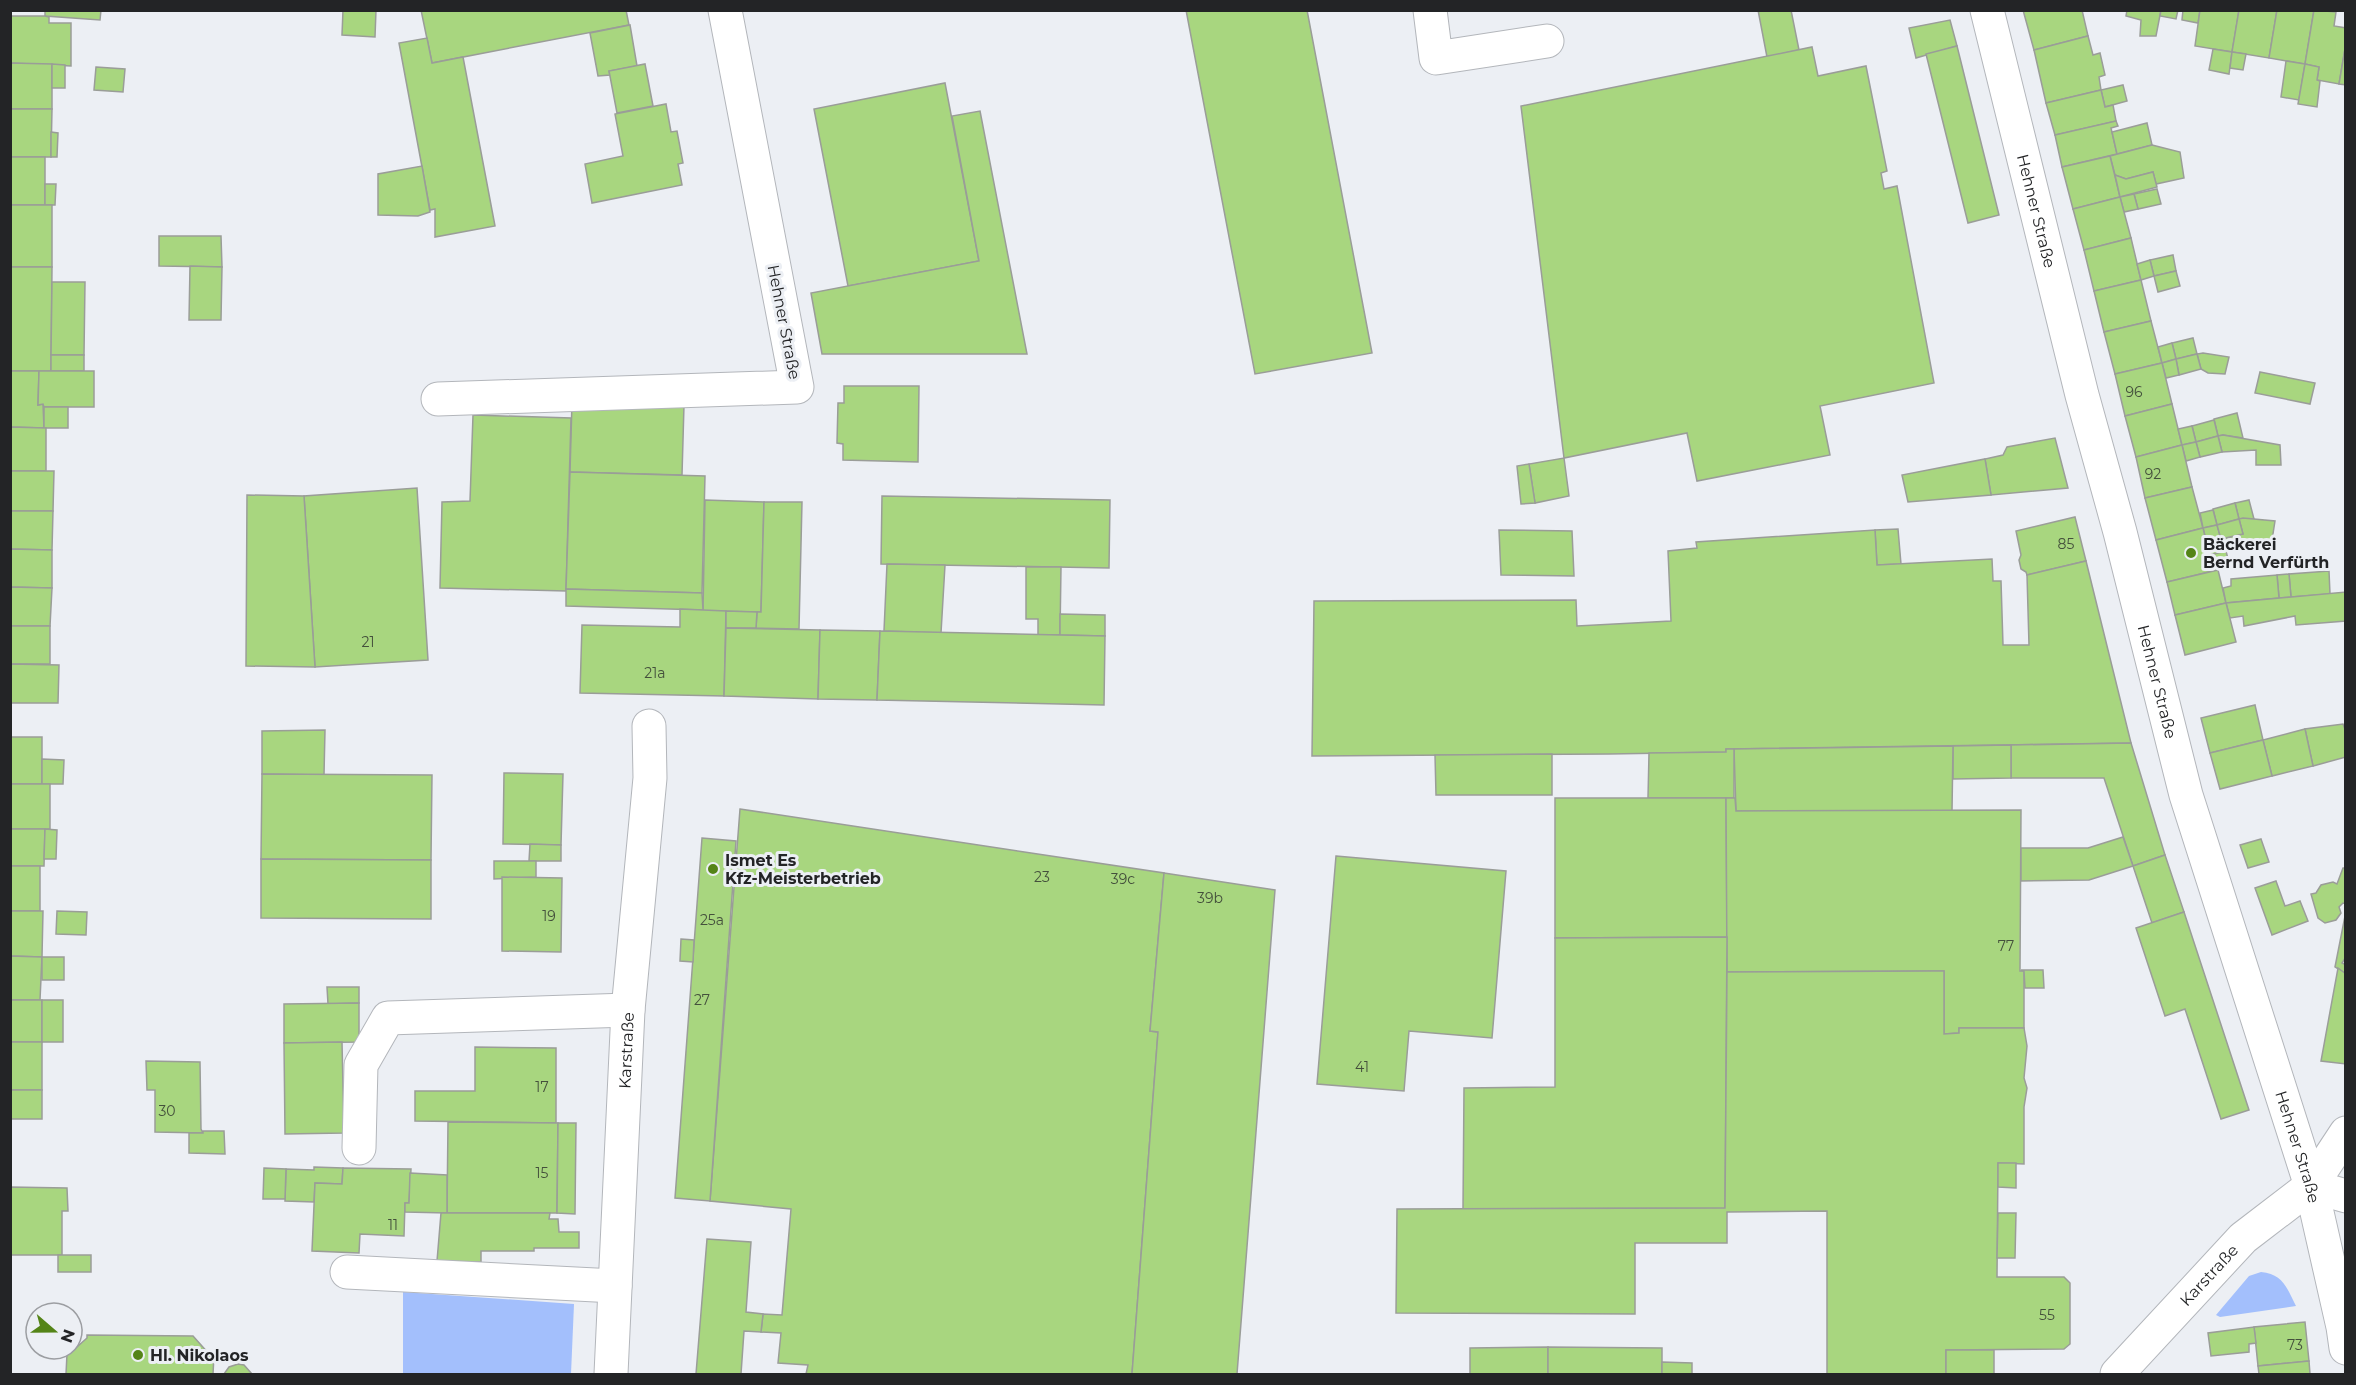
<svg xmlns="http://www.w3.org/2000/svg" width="2356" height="1385" font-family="Montserrat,sans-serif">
	<rect width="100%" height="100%" fill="#eceff4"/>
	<g fill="#a3bffc">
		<path d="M2261,1272C2283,1274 2287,1288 2296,1306L2220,1317L2216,1315L2249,1276Z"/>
		<polygon points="403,1292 574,1304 571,1374 403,1374"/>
	</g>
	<g fill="#a8d67f" stroke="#9a9d98" stroke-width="1.5">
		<polygon points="45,10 101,10 100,20 45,16"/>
		<polygon points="343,10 376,10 375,37 342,35"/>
		<polygon points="421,10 626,10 629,25 432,63"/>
		<polygon points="1186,10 1307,10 1372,353 1255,374"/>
		<polygon points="1758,10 1791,10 1799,50 1767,57"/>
		<polygon points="2023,10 2082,10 2088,36 2034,50"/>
		<polygon points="2127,10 2161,10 2156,36 2140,36 2141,20 2126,16"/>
		<polygon points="2161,10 2178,10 2176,19 2160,16"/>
		<polygon points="2183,10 2200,10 2198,23 2182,20"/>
		<polygon points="2200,10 2239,10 2232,52 2195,46"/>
		<polygon points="2239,10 2277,10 2269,58 2232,52"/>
		<polygon points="2277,10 2314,10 2305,64 2269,58"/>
		<polygon points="2314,10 2336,12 2334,26 2346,28 2346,43 2339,84 2317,80 2319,67 2305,64"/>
		<polygon points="10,16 45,16 49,17 49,23 71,23 71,66 10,63"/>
		<polygon points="1950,20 1957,46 1916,58 1909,28"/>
		<polygon points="630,25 637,66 609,71 610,75 598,76 590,33"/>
		<polygon points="2088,36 2093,55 2100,53 2105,75 2099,77 2101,90 2046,103 2034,50"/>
		<polygon points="427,38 432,63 463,57 495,226 435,237 435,209 430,210 399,43"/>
		<polygon points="2346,43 2346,85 2339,84"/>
		<polygon points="1957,46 1999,215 1968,223 1926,54"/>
		<polygon points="1812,47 1818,76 1866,66 1887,171 1881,173 1884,189 1897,186 1934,383 1820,406 1830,455 1697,481 1687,433 1564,458 1521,106"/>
		<polygon points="2213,49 2232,52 2229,74 2209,70"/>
		<polygon points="2232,52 2246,54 2243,70 2230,68"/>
		<polygon points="2286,61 2305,64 2299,100 2281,97"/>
		<polygon points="10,63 52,64 52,109 10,109"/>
		<polygon points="52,64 65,65 65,88 52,88"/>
		<polygon points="645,64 653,106 617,113 609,71"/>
		<polygon points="2305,64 2319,67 2317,80 2320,81 2317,107 2298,104"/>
		<polygon points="96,67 125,69 123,92 94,90"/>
		<polygon points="945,83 979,261 848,286 814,109"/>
		<polygon points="2123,85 2127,101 2105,107 2101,90"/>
		<polygon points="2101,90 2105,107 2113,105 2116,121 2055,135 2046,103"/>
		<polygon points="666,104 671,132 677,131 683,163 678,164 682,185 592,203 585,164 623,156 615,114"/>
		<polygon points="10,109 52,109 51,157 10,157"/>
		<polygon points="980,111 1027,354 822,354 811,293 979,261 952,116"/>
		<polygon points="2116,121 2118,126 2111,128 2117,154 2062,167 2055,135"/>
		<polygon points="2147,123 2152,145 2117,154 2112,132"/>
		<polygon points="51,132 58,133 57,157 51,157"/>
		<polygon points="2152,145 2180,152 2184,178 2156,184 2153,172 2126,179 2115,175 2110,156"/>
		<polygon points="2110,156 2120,197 2073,209 2062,167"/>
		<rect x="10" y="157" width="35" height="48"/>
		<polygon points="422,166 430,212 418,216 378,215 378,174"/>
		<polygon points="2153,172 2157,187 2120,197 2115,175 2126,179"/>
		<polygon points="45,184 56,184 55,205 45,205"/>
		<polygon points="2157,189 2161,204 2138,209 2134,194"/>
		<polygon points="2134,194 2138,209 2124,212 2120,197"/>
		<polygon points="2120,197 2131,238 2084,250 2073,209"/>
		<rect x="10" y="205" width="42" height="62"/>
		<polygon points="159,236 221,236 222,267 159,266"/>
		<polygon points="2131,238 2141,280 2094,291 2084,250"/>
		<polygon points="2173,255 2176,271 2154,276 2150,260"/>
		<polygon points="2150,260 2154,276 2141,280 2137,264"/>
		<polygon points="190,266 222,267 221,320 189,320"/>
		<polygon points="10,267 52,267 51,371 10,371"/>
		<polygon points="2176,271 2180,286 2158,292 2154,276"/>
		<polygon points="2141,280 2151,321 2104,332 2094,291"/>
		<polygon points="52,282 85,282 84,355 51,355"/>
		<polygon points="2151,321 2162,363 2115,374 2104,332"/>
		<polygon points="2193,338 2197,354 2176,359 2172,343"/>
		<polygon points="2172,343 2176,359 2162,363 2158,347"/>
		<polygon points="2203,353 2229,357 2225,374 2208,373 2201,369 2197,354"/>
		<polygon points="2197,354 2201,369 2179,375 2176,359"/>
		<rect x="51" y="355" width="33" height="16"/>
		<polygon points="2176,359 2179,375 2166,378 2162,363"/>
		<polygon points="2162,363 2172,404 2125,416 2115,374"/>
		<polygon points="10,371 39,371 38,405 43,404 44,428 10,427"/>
		<polygon points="39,371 94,371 94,407 44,407 43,404 38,405"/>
		<polygon points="2260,372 2315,383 2310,404 2255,393"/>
		<polygon points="844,386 919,386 918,462 843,460 843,444 837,443 838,403 844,403"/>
		<polygon points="572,402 684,405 682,475 570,472"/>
		<polygon points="2172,404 2182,445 2136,457 2125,416"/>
		<rect x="44" y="407" width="24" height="21"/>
		<polygon points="2237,413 2243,438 2223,435 2218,436 2214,419"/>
		<polygon points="473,415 571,418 566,591 440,588 442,502 470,501"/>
		<polygon points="2214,420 2218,436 2196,442 2192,426"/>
		<polygon points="2192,426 2196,442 2182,445 2178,429"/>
		<polygon points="10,427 46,428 46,471 10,471"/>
		<polygon points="2223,435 2280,445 2281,465 2256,465 2256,450 2222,452 2218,436"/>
		<polygon points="2218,436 2222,452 2200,457 2196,442"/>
		<polygon points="2055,438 2068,488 1991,495 1985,459 2003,455 2007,447"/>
		<polygon points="2196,442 2200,457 2186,461 2182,445"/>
		<polygon points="2182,445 2192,487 2145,498 2136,457"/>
		<polygon points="1564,458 1569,496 1535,503 1529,464"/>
		<polygon points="1985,459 1991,495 1908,502 1902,475"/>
		<polygon points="1529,464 1535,503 1521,504 1517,466"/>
		<polygon points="10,471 54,471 53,511 10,511"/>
		<polygon points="570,472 705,476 702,593 566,589"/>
		<polygon points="2192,487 2203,528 2156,540 2145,498"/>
		<polygon points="417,488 428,660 315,667 304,496"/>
		<polygon points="247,495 304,496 315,667 246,666"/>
		<polygon points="882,496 1110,500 1109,568 881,564"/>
		<polygon points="705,500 764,502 761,612 703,611"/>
		<polygon points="2249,500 2254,519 2239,519 2235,503"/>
		<polygon points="764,502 802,502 799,629 756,628 757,612 761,612"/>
		<polygon points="2235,503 2239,519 2217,525 2213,509"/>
		<polygon points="2213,510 2217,525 2203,528 2200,513"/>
		<polygon points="10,511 53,511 52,550 10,549"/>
		<polygon points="2075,517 2086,561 2027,575 2026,572 2021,569 2019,560 2021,555 2016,531"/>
		<polygon points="2243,518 2275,521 2272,540 2210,555 2203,528 2217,525 2221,539 2243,534 2239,519"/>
		<polygon points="2239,519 2243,534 2221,539 2217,525"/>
		<polygon points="2203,528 2213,571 2167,582 2156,540"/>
		<polygon points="1898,529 1901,564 1877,565 1875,530"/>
		<polygon points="1499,530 1572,531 1574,576 1501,575"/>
		<polygon points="1875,530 1877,565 1992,559 1993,581 2001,581 2003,645 2029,645 2027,575 2086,561 2131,743 1726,749 1726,752 1609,754 1312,756 1314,601 1576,600 1577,626 1671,621 1668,551 1697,548 1696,542"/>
		<polygon points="10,549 52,550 52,588 10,587"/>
		<polygon points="2226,551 2230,567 2213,571 2210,555"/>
		<polygon points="887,564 945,565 941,633 884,631"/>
		<polygon points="1026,567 1061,567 1060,635 1038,635 1038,619 1026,619"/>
		<polygon points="2218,570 2226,603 2175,615 2167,582"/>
		<polygon points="2329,571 2330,594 2291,597 2289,574"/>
		<polygon points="2289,574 2291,597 2279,598 2277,575"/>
		<polygon points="2277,575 2279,598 2226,603 2223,588 2231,586 2231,579"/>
		<polygon points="10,587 52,588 50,626 10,626"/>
		<polygon points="566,589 702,593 703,610 566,606"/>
		<polygon points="2346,592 2346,621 2296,625 2295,616 2244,626 2243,616 2230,618 2226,603"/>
		<polygon points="2226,603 2236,642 2185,655 2175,615"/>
		<polygon points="680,609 726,611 724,696 580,693 582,625 680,627"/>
		<polygon points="726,611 757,612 756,628 726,628"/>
		<polygon points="1060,614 1105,615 1105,636 1060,635"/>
		<rect x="10" y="626" width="40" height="38"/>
		<polygon points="726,628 820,630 818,699 724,696"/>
		<polygon points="820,630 880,631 877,700 818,699"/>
		<polygon points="880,631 1105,636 1104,705 877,700"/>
		<polygon points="10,664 59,665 58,703 10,703"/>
		<polygon points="2255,705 2263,740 2210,753 2201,718"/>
		<polygon points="2343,724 2346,732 2346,757 2313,766 2305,729"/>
		<polygon points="2305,729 2313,766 2272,776 2263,740"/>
		<polygon points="325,730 324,775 262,774 262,731"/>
		<rect x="10" y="737" width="32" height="47"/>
		<polygon points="2263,740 2272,776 2220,789 2210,753"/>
		<polygon points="2131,743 2165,855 2133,866 2104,778 2011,778 2011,745"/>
		<polygon points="2011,745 2011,778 1953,779 1953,746"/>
		<polygon points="1953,746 1952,811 1736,811 1734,749"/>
		<polygon points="1726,749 1734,749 1734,798 1648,798 1649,753 1726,752"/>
		<polygon points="1552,754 1552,795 1436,795 1435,755"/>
		<polygon points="42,759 64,760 63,784 42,784"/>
		<polygon points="504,773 563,774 561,845 503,844"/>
		<polygon points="262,774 432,775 431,860 261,859"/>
		<rect x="10" y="784" width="40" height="45"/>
		<polygon points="1555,798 1726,798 1727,937 1555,938"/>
		<polygon points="1726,798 1735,798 1736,811 2021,810 2020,971 2024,971 2024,1028 1959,1028 1959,1033 1944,1034 1944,971 1727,972"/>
		<polygon points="740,809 1164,873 1150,1031 1158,1032 1132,1374 806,1374 808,1365 778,1363 781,1333 761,1332 763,1314 782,1315 791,1209 710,1201"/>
		<polygon points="10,829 45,829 44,866 10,866"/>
		<polygon points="45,829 57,830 56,859 44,859"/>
		<polygon points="2123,837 2133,866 2089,880 2021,881 2021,848 2088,848"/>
		<polygon points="702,838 736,841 710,1201 675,1198"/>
		<polygon points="2261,839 2269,862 2248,868 2240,845"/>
		<polygon points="530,844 561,845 561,861 529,861"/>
		<polygon points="2165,855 2184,912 2152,923 2133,866"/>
		<polygon points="1336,856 1506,871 1492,1038 1409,1031 1404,1091 1317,1084"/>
		<polygon points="261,859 431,860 431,919 261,918"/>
		<polygon points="494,861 536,861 536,877 494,879"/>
		<rect x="10" y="866" width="30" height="45"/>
		<polygon points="2343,868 2346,868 2346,904 2343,903 2339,907 2341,913 2336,920 2325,923 2318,918 2311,894 2316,893 2321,885 2333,882 2337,884"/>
		<polygon points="1164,873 1275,890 1237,1374 1132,1374 1158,1032 1150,1031"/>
		<polygon points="502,877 562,878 561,952 502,951"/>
		<polygon points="2276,881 2285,906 2300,901 2308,921 2272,935 2255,888"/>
		<polygon points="10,911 43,911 42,957 10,956"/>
		<polygon points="57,911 87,912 86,935 56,934"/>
		<polygon points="2346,911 2346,957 2342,963 2346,965 2346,974 2335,967"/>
		<polygon points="2184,912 2249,1110 2221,1119 2185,1009 2165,1016 2136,928"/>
		<polygon points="1727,937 1725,1208 1463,1209 1464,1088 1555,1087 1555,938"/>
		<polygon points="681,939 694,940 693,962 680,961"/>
		<polygon points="10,956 42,957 40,1000 10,1000"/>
		<rect x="42" y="957" width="22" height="23"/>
		<polygon points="2338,968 2346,974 2346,1064 2321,1061"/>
		<polygon points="2021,970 2043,970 2044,988 2025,988 2024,971"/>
		<polygon points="1932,971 1944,971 1944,1034 1959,1033 1959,1028 2024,1028 2027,1046 2024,1078 2027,1088 2024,1107 2024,1164 1998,1163 1997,1277 2064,1277 2070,1283 2070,1344 2064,1349 1946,1350 1946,1374 1827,1374 1827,1211 1727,1212 1727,1243 1635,1243 1635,1314 1396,1313 1397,1209 1725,1208 1727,972"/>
		<polygon points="327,987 359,987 359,1003 328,1004"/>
		<rect x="10" y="1000" width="32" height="42"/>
		<rect x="42" y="1000" width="21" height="42"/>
		<polygon points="359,1003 359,1042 284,1043 284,1004"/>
		<rect x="10" y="1042" width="32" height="48"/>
		<polygon points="342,1042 344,1133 285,1134 284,1043"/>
		<polygon points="475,1047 556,1048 556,1123 415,1121 415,1091 475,1091"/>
		<polygon points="146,1061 200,1062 201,1129 203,1133 155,1132 155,1090 147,1090"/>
		<rect x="10" y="1090" width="32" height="29"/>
		<polygon points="448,1122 558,1123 557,1213 447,1213"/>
		<polygon points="558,1123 576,1123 575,1214 557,1213"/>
		<polygon points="203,1131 224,1131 225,1154 189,1153 189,1133 203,1133"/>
		<polygon points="1998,1163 2016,1163 2016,1188 1998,1187"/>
		<polygon points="314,1167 343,1168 342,1184 315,1183 314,1202 285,1201 286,1169 314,1170"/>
		<polygon points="264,1168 286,1169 285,1199 263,1199"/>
		<polygon points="343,1168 411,1169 409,1203 405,1203 404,1236 360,1234 359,1253 312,1251 315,1183 342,1184"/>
		<polygon points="410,1173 447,1175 447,1213 405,1212 405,1203 409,1203"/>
		<polygon points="10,1187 67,1188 68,1211 62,1211 62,1255 10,1255"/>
		<polygon points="441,1213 550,1213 549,1219 558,1219 559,1232 579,1232 579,1248 534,1248 534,1251 481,1251 481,1262 437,1261"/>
		<polygon points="1998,1213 2016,1213 2015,1258 1997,1258"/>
		<polygon points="707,1239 751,1242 746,1312 763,1314 761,1332 744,1331 741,1374 696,1374"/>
		<rect x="58" y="1255" width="33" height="17"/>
		<polygon points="2305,1322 2309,1361 2258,1366 2254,1327"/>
		<polygon points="2254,1327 2256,1343 2249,1344 2249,1352 2211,1356 2208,1333"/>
		<polygon points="87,1335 193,1336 210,1355 214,1355 213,1374 66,1374 67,1354 69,1354 87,1338"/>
		<polygon points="1548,1347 1548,1374 1470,1374 1470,1348"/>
		<polygon points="1548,1347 1662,1348 1662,1374 1548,1374"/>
		<rect x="1946" y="1350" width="48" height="24"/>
		<polygon points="2309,1361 2310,1374 2259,1374 2258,1366"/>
		<polygon points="1662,1362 1692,1363 1692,1374 1662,1374"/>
		<polygon points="238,1364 244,1365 252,1374 224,1374 229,1367"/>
	</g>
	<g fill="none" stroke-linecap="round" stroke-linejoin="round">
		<g stroke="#b3b6bb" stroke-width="35">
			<g id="minor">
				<polyline points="1430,10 1436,58 1547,41"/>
				<path id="s1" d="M1987,10L2082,395L2120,532L2186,795L2311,1186L2343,1327L2346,1348"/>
				<polyline points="438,399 797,387 725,10"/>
				<polyline points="359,1148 361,1065 388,1018 628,1010"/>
				<polyline points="2311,1186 2346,1196"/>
				<polyline points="347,1272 615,1286"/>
				<path id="s2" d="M611,1374L628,1010L650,778L649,726"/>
				<path id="s3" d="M2117,1374L2243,1238L2311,1186L2346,1133"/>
			</g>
		</g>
		<use href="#minor" stroke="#fff" stroke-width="33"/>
	</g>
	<g fill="#548417" stroke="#eceff4" stroke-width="2">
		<circle cx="2191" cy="553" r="6"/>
		<circle cx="713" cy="869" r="6"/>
		<circle cx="138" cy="1355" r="6"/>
	</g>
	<g text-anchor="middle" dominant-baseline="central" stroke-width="6" stroke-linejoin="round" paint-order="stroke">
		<g font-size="14" fill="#44503c">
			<text x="2134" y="392">96</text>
			<text x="2153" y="474">92</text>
			<text x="2066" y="544">85</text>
			<text x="368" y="642">21</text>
			<text x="655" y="673">21a</text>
			<text x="1042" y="877">23</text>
			<text x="1123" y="879">39c</text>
			<text x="1210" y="898">39b</text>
			<text x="549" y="916">19</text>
			<text x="712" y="920">25a</text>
			<text x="2006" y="946">77</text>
			<text x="702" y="1000">27</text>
			<text x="1362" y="1067">41</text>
			<text x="542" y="1087">17</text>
			<text x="167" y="1111">30</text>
			<text x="542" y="1173">15</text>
			<text x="393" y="1225">11</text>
			<text x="2047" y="1315">55</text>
			<text x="2295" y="1345">73</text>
		</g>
		<g font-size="16" fill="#232426" stroke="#eceff4">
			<text stroke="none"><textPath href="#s1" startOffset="207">Hehner Straße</textPath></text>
			<text transform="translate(784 322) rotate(79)">Hehner Straße</text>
			<text stroke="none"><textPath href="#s1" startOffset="693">Hehner Straße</textPath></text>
			<text stroke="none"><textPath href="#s2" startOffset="324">Karstraße</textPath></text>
			<text stroke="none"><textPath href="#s1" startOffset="1179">Hehner Straße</textPath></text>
			<text stroke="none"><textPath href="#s3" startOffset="135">Karstraße</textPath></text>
		</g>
		<g font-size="16" font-weight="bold" fill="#232426" stroke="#eceff4" text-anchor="start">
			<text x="2203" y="544">Bäckerei<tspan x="2203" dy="18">Bernd Verfürth</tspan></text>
			<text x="725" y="860">Ismet Es<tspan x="725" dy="18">Kfz-Meisterbetrieb</tspan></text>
			<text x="150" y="1355">Hl. Nikolaos</text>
		</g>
	</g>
	<rect width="2356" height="1385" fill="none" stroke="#232426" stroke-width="24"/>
	<g transform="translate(54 1331) rotate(110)"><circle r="28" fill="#eceff4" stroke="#9c9ea2" stroke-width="1.5"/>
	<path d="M0-4.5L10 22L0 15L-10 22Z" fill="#548417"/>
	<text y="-9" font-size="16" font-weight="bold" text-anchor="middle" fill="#232426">N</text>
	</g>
</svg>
